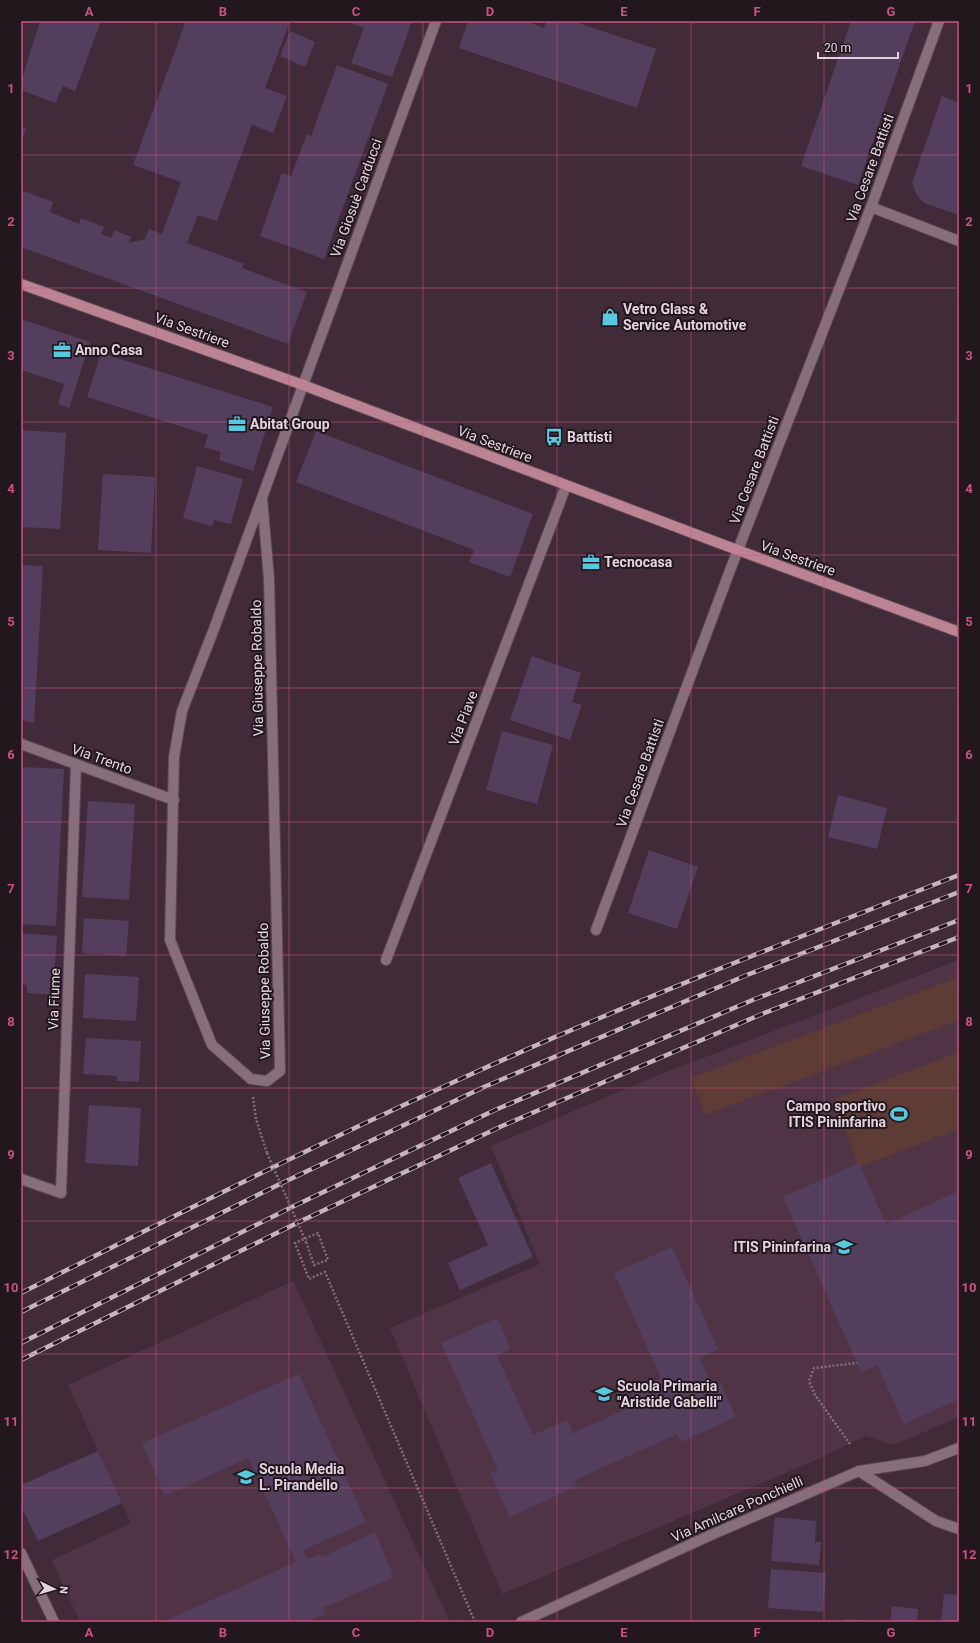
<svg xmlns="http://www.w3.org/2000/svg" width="980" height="1643" font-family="Roboto,sans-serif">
	<rect width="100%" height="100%" fill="#412b39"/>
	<g fill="#503446">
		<polygon points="959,960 959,1417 894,1445 865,1436 818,1459 502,1594 390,1328 540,1264 491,1146 656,1076"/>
		<polygon points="293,1281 450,1622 80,1622 52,1560 131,1523 68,1385"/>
	</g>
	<g fill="#5c3c35">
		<polygon points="959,977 959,1020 705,1115 691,1078"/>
		<polygon points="959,1052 959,1129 859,1167 833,1100"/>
	</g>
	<g fill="#533e5d">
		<polygon points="40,21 101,21 75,91 63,86 55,103 21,90 21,82"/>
		<polygon points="186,21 290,21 265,88 287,96 273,133 252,125 217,221 198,215 187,243 244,264 242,268 307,292 288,344 21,247 21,190 53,202 50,212 79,224 81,218 104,227 101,234 111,238 114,230 131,237 128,243 145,239 149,229 162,234 181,182 133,165"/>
		<polygon points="352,21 412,21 392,77 351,63 364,28 351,23"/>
		<polygon points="468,21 526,21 544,28 547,21 572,21 656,49 637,108 459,48"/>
		<polygon points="851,21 915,21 858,185 801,166"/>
		<polygon points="290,31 315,42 305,67 280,56"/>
		<polygon points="337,65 388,84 324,259 260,236 282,173 291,176 307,134 311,136"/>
		<polygon points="942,96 959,103 959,215 924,203 917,195 912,183"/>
		<polygon points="21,126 26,128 21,143"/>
		<polygon points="21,319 90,342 69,408 58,404 64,384 21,370"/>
		<polygon points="101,353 273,407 253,471 219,460 221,452 204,447 208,435 87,397"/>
		<polygon points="21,430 66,433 60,529 21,527"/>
		<polygon points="316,431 533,514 510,577 469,562 474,550 296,482"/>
		<polygon points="197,466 243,479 231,524 214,520 212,526 183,518"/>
		<polygon points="103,474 155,477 151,553 98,550"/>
		<polygon points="21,565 43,566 34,723 21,720"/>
		<polygon points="532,656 581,673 572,702 582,705 570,740 510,720"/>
		<polygon points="502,731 553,745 537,804 486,790"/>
		<polygon points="21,767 64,769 56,926 21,924"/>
		<polygon points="838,795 887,808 877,849 828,837"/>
		<polygon points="88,801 135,804 129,900 82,897"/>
		<polygon points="649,850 698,867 677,929 628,913"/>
		<polygon points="84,918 129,921 126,956 82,953"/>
		<polygon points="21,933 57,936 53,995 27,993 27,985 21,984"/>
		<polygon points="85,974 139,977 136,1021 83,1018"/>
		<polygon points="86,1038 141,1041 139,1082 117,1081 117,1076 83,1074"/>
		<polygon points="89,1105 141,1108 138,1166 85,1163"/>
		<polygon points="491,1163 533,1257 460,1290 448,1263 488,1245 458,1178"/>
		<polygon points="859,1163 886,1224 959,1191 959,1399 904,1424 877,1365 861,1372 783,1197"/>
		<polygon points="672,1247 718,1349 700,1358 712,1386 720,1382 736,1417 681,1442 677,1434 575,1480 577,1486 510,1517 490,1473 498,1470 441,1343 497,1318 511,1349 497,1355 533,1435 567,1420 573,1433 636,1405 631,1392 661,1378 614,1273"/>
		<polygon points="299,1374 366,1522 303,1550 307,1559 320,1554 322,1557 375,1532 394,1577 323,1608 325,1614 307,1622 163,1622 296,1562 248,1458 165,1496 142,1443"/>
		<polygon points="98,1451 122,1503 38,1541 21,1506 21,1485"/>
		<polygon points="775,1517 816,1521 815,1542 821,1542 819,1565 771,1561"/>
		<polygon points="771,1569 826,1573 823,1612 768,1608"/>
		<polygon points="944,1594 959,1595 959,1622 941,1622"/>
		<polygon points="892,1606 918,1609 917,1622 890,1622"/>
		<polygon points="845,1619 873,1621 873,1622 844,1622"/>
	</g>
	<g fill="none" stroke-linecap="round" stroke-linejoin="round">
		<g stroke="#5b4955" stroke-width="12">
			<g id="minor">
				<polyline points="871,207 959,241"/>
				<polyline points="262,498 269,579 280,1071 267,1081 251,1079 212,1045 170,940 174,757 182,711 214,629 436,21"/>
				<polyline points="21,744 174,800"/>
				<polyline points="596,930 729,573 871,207 939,21"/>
				<polyline points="386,960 566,486"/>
				<polyline points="21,1179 61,1193 76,765"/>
				<polyline points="859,1471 936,1521 959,1529"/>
				<polyline points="21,1553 54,1622"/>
				<polyline points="521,1622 711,1535 859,1471 925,1461 959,1448"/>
			</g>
		</g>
		<g stroke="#5b4955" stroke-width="12">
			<polyline id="major" points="21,284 303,385 716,542 959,632"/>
		</g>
		<g stroke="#826f7b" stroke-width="2.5" stroke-dasharray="2 2" stroke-linecap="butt">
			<polyline points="253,1097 256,1119 267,1153"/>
			<polyline points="306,1242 314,1265 328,1260 318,1233 295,1243 309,1279 325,1272 475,1622"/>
			<polyline points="850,1444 815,1395 809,1381 814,1368 857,1363"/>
		</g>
		<use href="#minor" stroke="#876e7d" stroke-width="10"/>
		<use href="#major" stroke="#bc8493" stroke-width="10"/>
		<g stroke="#c5b5bf" stroke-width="4.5">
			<g id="rail">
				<path d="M21,1293C172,1217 322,1141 476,1072C635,1000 797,938 959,875"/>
				<polyline points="21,1312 280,1184 484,1087 747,975 959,892"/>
				<polyline points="21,1343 292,1207 495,1110 755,999 959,920"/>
				<polyline points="21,1360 299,1222 502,1126 762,1014 959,937"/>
			</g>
		</g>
		<use href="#rail" stroke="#21171d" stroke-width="3" stroke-dasharray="9" stroke-linecap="butt"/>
		<polyline stroke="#826f7b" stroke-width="2.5" stroke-dasharray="2 2" stroke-linecap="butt" points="267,1153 306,1242"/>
	</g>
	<path fill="none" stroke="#cc5082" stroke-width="1" stroke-opacity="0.55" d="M156,21V1622M289,21V1622M423,21V1622M557,21V1622M691,21V1622M824,21V1622M21,155H959M21,288H959M21,422H959M21,555H959M21,688H959M21,822H959M21,955H959M21,1088H959M21,1221H959M21,1354H959M21,1488H959"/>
	<defs>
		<g id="shop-bare" transform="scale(1.38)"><path d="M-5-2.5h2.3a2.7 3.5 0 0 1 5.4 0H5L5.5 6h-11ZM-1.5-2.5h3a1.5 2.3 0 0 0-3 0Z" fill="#56c9e0" stroke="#21171d" stroke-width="2.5" paint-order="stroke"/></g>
		<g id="office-bare" transform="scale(1.38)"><path d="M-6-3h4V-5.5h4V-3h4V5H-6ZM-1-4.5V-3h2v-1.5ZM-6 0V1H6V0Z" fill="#56c9e0" stroke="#21171d" stroke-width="2.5" paint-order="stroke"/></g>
		<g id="bus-bare" transform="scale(1.38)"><path d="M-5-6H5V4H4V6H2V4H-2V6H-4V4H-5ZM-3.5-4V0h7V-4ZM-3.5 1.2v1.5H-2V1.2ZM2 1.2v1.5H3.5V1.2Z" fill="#56c9e0" stroke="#21171d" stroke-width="2.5" paint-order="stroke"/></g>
		<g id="stadium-bare" transform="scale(1.38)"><path d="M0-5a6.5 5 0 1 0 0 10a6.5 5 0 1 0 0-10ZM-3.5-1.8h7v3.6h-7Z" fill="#56c9e0" stroke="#21171d" stroke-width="2.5" paint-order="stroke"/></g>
		<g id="school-bare" transform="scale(1.38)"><path d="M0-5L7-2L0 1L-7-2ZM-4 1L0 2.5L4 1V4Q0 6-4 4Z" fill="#56c9e0" stroke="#21171d" stroke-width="2.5" paint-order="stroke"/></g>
	</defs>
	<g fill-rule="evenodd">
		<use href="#shop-bare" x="610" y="317"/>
		<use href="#office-bare" x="62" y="350"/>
		<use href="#office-bare" x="237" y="424"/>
		<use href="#bus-bare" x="554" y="437"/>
		<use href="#office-bare" x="591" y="562"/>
		<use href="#stadium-bare" x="899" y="1114"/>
		<use href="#school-bare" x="844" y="1247"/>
		<use href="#school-bare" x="604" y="1394"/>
		<use href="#school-bare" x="246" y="1477"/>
	</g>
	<g text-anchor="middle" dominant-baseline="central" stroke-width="4" stroke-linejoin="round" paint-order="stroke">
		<g font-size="14" fill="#e2d3dc" stroke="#21171d">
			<text transform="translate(870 168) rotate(-70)">Via Cesare Battisti</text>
			<text transform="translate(356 198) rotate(-70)">Via Giosuè Carducci</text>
			<text transform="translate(192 330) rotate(20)">Via Sestriere</text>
			<text transform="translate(495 444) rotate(21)">Via Sestriere</text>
			<text transform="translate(754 470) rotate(-69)">Via Cesare Battisti</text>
			<text transform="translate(798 558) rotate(20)">Via Sestriere</text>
			<text transform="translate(257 668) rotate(-91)">Via Giuseppe Robaldo</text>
			<text transform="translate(463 718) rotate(-69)">Via Piave</text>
			<text transform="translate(102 759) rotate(20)">Via Trento</text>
			<text transform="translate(640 773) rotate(-70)">Via Cesare Battisti</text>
			<text transform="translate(264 991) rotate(-91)">Via Giuseppe Robaldo</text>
			<text transform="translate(54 999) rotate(-88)">Via Fiume</text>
			<text transform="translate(737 1509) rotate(-24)">Via Amilcare Ponchielli</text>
		</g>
		<g font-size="14" font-weight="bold" fill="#e2d3dc" stroke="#21171d" text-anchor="start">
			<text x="623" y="309">Vetro Glass &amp;<tspan x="623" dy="16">Service Automotive</tspan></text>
			<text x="75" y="350">Anno Casa</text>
			<text x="250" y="424">Abitat Group</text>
			<text x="567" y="437">Battisti</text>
			<text x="604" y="562">Tecnocasa</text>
			<text x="886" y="1106" text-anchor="end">Campo sportivo<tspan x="886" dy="16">ITIS Pininfarina</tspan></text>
			<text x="831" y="1247" text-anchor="end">ITIS Pininfarina</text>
			<text x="617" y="1386">Scuola Primaria<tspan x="617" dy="16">"Aristide Gabelli"</tspan></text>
			<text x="259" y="1469">Scuola Media<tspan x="259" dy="16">L. Pirandello</tspan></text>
		</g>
	</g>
	<rect width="980" height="1643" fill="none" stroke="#21171d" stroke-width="44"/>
	<g transform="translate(54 1589) rotate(95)" stroke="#21171d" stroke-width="3" paint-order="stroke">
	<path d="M0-3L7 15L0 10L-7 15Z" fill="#e2d3dc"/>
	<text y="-6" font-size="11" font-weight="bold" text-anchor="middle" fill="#e2d3dc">N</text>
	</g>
	<path d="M818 52v6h80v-6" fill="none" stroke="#e2d3dc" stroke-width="2"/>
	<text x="824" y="52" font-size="12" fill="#e2d3dc" stroke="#21171d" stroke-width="3" paint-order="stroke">20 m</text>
	<rect x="22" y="22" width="936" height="1599" fill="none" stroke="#cc5082" stroke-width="1.5"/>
	<g font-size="13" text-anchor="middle" font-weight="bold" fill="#cc5082">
		<text x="89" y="16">A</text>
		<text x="223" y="16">B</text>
		<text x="356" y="16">C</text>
		<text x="490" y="16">D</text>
		<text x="624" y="16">E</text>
		<text x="757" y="16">F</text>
		<text x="891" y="16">G</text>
		<text x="11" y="93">1</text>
		<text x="969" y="93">1</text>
		<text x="11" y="226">2</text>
		<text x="969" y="226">2</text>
		<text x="11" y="360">3</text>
		<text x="969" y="360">3</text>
		<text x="11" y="493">4</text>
		<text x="969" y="493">4</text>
		<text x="11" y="626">5</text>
		<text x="969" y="626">5</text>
		<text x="11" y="759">6</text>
		<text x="969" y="759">6</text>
		<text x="11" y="893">7</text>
		<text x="969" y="893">7</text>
		<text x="11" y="1026">8</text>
		<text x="969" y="1026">8</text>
		<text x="11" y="1159">9</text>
		<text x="969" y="1159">9</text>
		<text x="11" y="1292">10</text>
		<text x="969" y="1292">10</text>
		<text x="11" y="1426">11</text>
		<text x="969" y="1426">11</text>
		<text x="11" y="1559">12</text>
		<text x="969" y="1559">12</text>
		<text x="89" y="1637">A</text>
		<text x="223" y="1637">B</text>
		<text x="356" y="1637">C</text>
		<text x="490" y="1637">D</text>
		<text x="624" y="1637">E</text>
		<text x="757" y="1637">F</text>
		<text x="891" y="1637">G</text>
	</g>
</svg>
